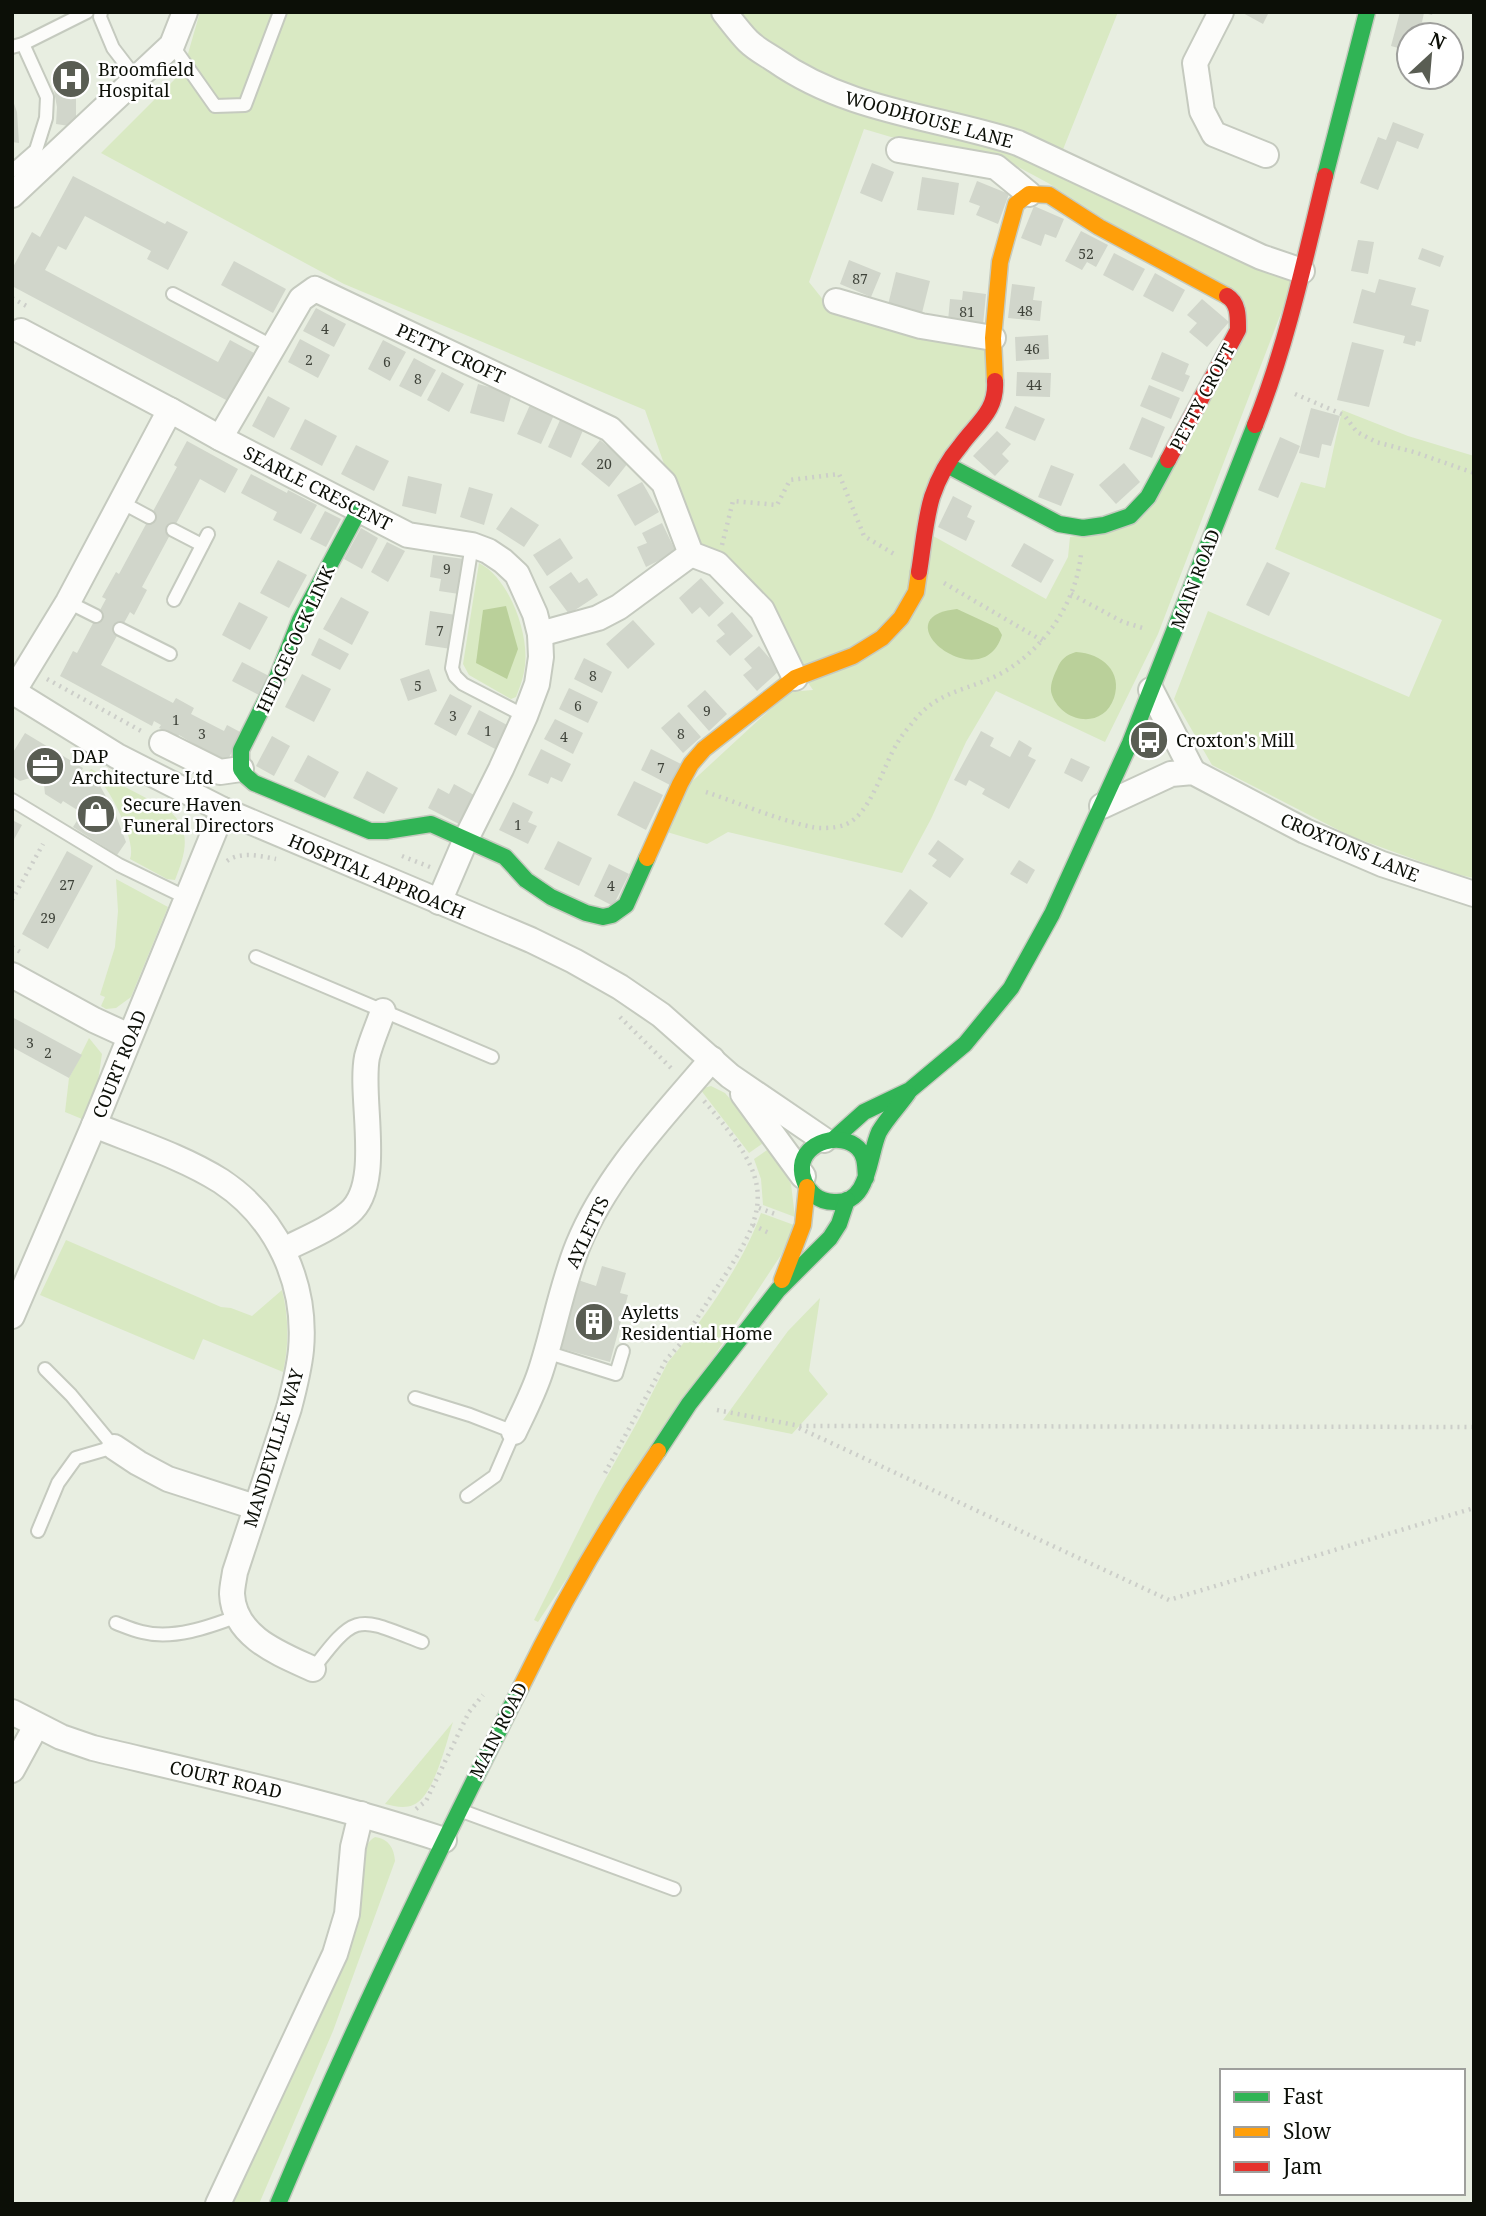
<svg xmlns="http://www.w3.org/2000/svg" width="1486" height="2216" font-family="'Noto Serif',serif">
	<rect width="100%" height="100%" fill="#e8eee1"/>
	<g fill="#d9e9c3" fill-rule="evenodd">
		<path d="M200,12H1118L1056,167L1294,279L1158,634L1105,742L996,691L966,742L931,819L902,873L728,832L707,844L667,832L687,786L789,692L813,690L796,665L696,543L669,478L645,410L344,284L101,153L183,71ZM864,129L891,137L996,155L1048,183L1246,310L1131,524L1070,537L1068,557L1046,599L926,532L987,393L986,345L828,306L809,282Z"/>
		<polygon points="1342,410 1408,436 1474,456 1474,878 1455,874 1350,836 1212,765 1174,699 1208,611 1409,697 1442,620 1275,549 1301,482 1325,488"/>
		<path d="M479,563C509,578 529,633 525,665C524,676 520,687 516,697L511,699L469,675L463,664Z"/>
		<path d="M91,769L167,809C193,829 186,853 175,880L167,879L130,859C137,844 113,796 102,783C99,778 93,776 88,773Z"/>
		<polygon points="116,879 168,907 131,997 116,1008 106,1009 101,1006 105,997 100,995 115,947 118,911"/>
		<polygon points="89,1038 102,1054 98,1081 82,1119 65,1112 69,1078"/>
		<polygon points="711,1086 725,1093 766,1141 749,1153 700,1089"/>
		<polygon points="770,1148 791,1184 795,1217 763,1205 761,1179 754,1159"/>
		<path d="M761,1213L794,1225L781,1255L538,1622L534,1620L596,1496L639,1419L668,1362C702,1322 744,1262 761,1213Z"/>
		<path d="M66,1240L221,1307L231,1308L252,1316L282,1290C289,1318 289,1345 283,1372L203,1339L194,1360L40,1295Z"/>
		<polygon points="820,1298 809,1371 828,1394 792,1434 723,1420 788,1331"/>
		<path d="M453,1722C446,1743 434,1797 413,1805C404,1809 394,1806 385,1804Z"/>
		<path d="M375,1837C389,1839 394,1848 395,1861L333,2031L259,2204H226L360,1875C370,1863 359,1846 375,1837Z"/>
	</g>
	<g fill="#bad09a">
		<polygon points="506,606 518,649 507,679 476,663 483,610"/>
		<path d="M957,609L998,628L1002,635C982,700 878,617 957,609Z"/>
		<path d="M1076,652C1102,653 1123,672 1114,698C1103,730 1062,723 1052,695C1049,687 1053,677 1057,669C1061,659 1066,655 1076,652Z"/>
	</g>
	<g fill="#d1d6cb">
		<polygon points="1241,12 1269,12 1263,24"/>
		<polygon points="1400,12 1433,12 1432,15 1424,13 1422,22 1433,25 1431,35 1409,35 1409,51 1391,46"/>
		<polygon points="71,75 76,95 76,127 56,124 57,107 52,80"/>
		<polygon points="12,98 17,112 19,143 12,142"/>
		<polygon points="1393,122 1424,134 1418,149 1397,141 1378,190 1360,183 1378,137 1386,140"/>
		<polygon points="872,163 894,172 882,202 860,193"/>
		<polygon points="73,176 165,224 167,221 188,232 168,270 147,259 151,251 85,216 66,250 58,246 45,270 218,362 230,340 254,353 228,401 12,286 12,269 32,232 40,237"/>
		<polygon points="922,177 959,183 954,215 917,210"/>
		<polygon points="977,181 1009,194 998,224 976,215 980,206 969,202"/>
		<polygon points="1034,206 1064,219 1056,238 1045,234 1041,246 1021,238"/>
		<polygon points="1081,231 1108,245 1096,267 1087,262 1082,270 1065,261"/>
		<polygon points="1358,240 1374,242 1368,274 1351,271"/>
		<polygon points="1422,248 1444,256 1440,267 1418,259"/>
		<polygon points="1114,253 1145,269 1133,291 1103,275"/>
		<polygon points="849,260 881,273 871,297 840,284"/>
		<polygon points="234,261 286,289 273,313 221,285"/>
		<polygon points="896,272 930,281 922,313 888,305"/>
		<polygon points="1155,273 1185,290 1173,312 1143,296"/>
		<polygon points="1379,279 1416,288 1411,305 1429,310 1421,342 1416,341 1415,346 1403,343 1405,336 1353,323 1362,289 1375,293"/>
		<polygon points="1012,284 1035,287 1033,300 1042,301 1040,321 1008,318"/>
		<polygon points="963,291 986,294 983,325 948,321 950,299 962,300"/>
		<polygon points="1202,299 1229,322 1207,347 1189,332 1197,323 1187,315"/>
		<polygon points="316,308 346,324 334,347 303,331"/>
		<polygon points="1048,335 1049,359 1016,361 1015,337"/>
		<polygon points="300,339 330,355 318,378 288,362"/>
		<polygon points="383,340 406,352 390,381 368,369"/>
		<polygon points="1352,342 1384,350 1369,407 1337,400"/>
		<polygon points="1162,352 1189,364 1185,374 1190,376 1183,392 1151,379"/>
		<polygon points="414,358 436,370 421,397 399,386"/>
		<polygon points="442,372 464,384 449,412 427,400"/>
		<polygon points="1017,372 1051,373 1050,397 1016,396"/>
		<polygon points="478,384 512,393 504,422 470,413"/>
		<polygon points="1149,385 1180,398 1171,419 1140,406"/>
		<polygon points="268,396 290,408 274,438 252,426"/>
		<polygon points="530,405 554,415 541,444 517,434"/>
		<polygon points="1015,406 1045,419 1035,441 1005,428"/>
		<polygon points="1311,408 1340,416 1331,446 1322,444 1319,458 1299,453"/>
		<polygon points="1142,417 1165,427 1152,458 1129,449"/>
		<polygon points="561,418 584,428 571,458 548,447"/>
		<polygon points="305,419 337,436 322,466 290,449"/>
		<polygon points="997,431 1011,444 1002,454 1009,461 995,476 973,456"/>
		<polygon points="1280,437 1300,446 1278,498 1258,490"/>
		<polygon points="600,440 628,463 609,487 581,464"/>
		<polygon points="187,441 238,469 225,493 200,479 142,587 147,590 134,615 130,612 101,665 173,703 176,698 194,708 191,714 224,731 227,725 242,733 226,763 179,735 178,737 159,728 161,725 154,721 152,726 60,676 73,651 77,653 106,599 102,597 116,572 119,574 177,467 174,465"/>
		<polygon points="356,445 389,461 374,491 341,474"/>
		<polygon points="1124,463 1140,482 1116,504 1099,485"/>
		<polygon points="1051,465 1074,474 1061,506 1038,497"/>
		<polygon points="251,474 287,493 288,490 317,505 301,534 273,520 277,512 241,493"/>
		<polygon points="408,476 442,484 436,514 402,506"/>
		<polygon points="642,482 659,512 635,526 617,495"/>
		<polygon points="469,487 493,494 484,525 460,517"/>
		<polygon points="953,496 972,506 967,517 975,521 966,541 938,527"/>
		<polygon points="511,507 539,525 524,547 496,529"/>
		<polygon points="325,511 341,519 326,547 310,539"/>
		<polygon points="662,523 676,552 646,567 637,547 647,543 642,533"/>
		<polygon points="361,528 378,538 362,569 344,559"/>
		<polygon points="560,538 573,558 547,576 533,555"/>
		<polygon points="387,542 405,551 388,582 371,572"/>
		<polygon points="1024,543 1054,560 1041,583 1011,566"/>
		<polygon points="433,555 464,559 459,594 439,591 441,579 430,577"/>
		<polygon points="278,560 307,575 289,608 260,593"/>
		<polygon points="1267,562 1290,573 1269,616 1246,605"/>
		<polygon points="571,572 579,583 587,578 598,595 569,614 549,587"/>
		<polygon points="701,578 724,603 709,617 700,607 692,614 679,598"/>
		<polygon points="341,597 369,612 352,645 323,629"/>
		<polygon points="239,602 268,617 250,650 222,635"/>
		<polygon points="430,611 456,615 451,649 425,645"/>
		<polygon points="732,612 753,636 730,656 716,641 725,634 717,625"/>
		<polygon points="633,620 655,644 628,669 606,644"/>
		<polygon points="319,638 349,654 340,670 311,655"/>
		<polygon points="759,646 780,670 757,691 743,675 752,668 744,659"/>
		<polygon points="584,658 612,672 602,693 574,679"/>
		<polygon points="242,662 269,676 259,695 232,681"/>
		<polygon points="429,669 437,691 408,701 400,679"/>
		<polygon points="302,674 331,689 314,722 285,707"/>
		<polygon points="569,688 598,702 588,723 559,709"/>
		<polygon points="705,690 727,714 709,731 687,706"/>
		<polygon points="450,694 472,706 456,736 434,724"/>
		<polygon points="479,710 509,726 497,750 467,734"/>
		<polygon points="679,712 701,737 683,753 661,728"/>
		<polygon points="555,719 583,733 573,754 544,739"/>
		<polygon points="981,731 994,738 990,746 1010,757 1019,740 1032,748 1028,756 1036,760 1009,809 982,794 985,789 969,780 966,786 954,780"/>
		<polygon points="25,733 83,768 81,772 99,784 115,813 126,842 117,855 73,827 82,813 63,801 61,804 45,794 44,785 30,778 20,781 12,776 12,754"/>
		<polygon points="272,736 290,746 274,776 256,766"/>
		<polygon points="541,749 571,764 562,782 551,777 548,784 528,775"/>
		<polygon points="651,749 681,764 670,785 641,770"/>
		<polygon points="308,755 339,772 325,798 294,781"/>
		<polygon points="1071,758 1090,767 1082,782 1064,773"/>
		<polygon points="367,771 398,788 384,814 353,798"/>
		<polygon points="634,781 663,795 646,830 617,815"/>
		<polygon points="454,784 474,795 459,824 428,808 438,788 449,794"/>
		<polygon points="513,802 533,812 528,822 537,826 528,844 499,830"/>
		<polygon points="12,820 22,825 12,843"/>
		<polygon points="938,840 964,859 950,878 932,866 937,860 928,854"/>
		<polygon points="558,841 592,858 579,886 544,869"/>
		<polygon points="67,851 93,866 48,949 22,934"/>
		<polygon points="1019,860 1035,870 1027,884 1010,874"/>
		<polygon points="609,864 629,874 613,906 594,896"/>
		<polygon points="910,889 928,903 902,938 884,924"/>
		<polygon points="12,1017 82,1055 69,1078 12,1047"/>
		<polygon points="602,1266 626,1273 620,1293 628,1295 610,1362 559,1348 578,1280 596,1286"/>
	</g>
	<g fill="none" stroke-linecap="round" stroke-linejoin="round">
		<g stroke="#c5cabf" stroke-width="16">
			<g id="lane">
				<polyline points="101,12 100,17 113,48 136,78"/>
				<polyline points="172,45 215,106 245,105 280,12"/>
				<polyline points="12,47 23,44 87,12"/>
				<polyline points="12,171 36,150 46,118 47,97 23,44"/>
				<polyline points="173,294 272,346"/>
				<polyline points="121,502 149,517"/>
				<polyline points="173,530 202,545"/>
				<polyline points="472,545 452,668 455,676 463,684 525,716"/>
				<polyline points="174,600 208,534"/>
				<polyline points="68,602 96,616"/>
				<polyline points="120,629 170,654"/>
				<polyline points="12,800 119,865 187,898"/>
				<polyline points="256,957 492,1057"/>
				<polyline points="546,1352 616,1374 623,1351"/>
				<polyline points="415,1398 470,1415 514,1432 495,1476 467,1496"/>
				<polyline points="38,1531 58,1483 76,1458 114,1447 71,1395 45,1369"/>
				<path d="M116,1623C124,1626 133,1630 142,1632C173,1640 209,1627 238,1616"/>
				<path d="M313,1669C357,1611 357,1617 422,1642"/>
				<polyline points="462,1811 674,1889"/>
			</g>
		</g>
		<g stroke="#c5cabf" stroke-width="28">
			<g id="street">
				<path d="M724,12C732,22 740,33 748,41C756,49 766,54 775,60C849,112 935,116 1018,143L1261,257L1302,271"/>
				<polyline points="1221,12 1195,63 1202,111 1214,134 1266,155"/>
				<polyline points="899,150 996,167 1029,194"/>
				<polyline points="12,195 172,45 185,12"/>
				<polyline points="836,301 921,326 993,338"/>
				<polyline points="21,331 170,410"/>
				<polyline points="220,438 301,299 315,289 610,429 664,483 691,554 717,564 762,610 795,678"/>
				<polyline points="540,634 598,618 619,607 691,554"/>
				<polyline points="1151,690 1193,772"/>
				<polyline points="12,691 117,756 223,810 531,940 574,961 620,987 661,1015 730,1076 824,1140"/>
				<polyline points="13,692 68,602 170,410 220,438 408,535 472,545 488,551 503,561 517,574 535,614 540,634 541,657 537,684 525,716 501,769 466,839 439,902"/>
				<polyline points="162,743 220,772 241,769"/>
				<polyline points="1102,806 1171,774 1193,772 1305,831 1382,864 1474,894"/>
				<polyline points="12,975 94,1020 129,1036"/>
				<polyline points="743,1094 803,1176"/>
				<path d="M94,1125C136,1142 183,1157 221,1181C277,1218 307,1283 301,1350C299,1370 294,1389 289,1408L235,1572C234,1579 232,1587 232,1594C234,1637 280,1654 313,1669"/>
				<path d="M283,1250C305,1239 330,1229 349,1213C384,1184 359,1098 367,1057C371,1041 378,1026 383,1011"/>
				<polyline points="12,1316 94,1125 223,810"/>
				<path d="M514,1432C523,1413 533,1394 540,1373C554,1331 561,1287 578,1245C607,1174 663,1117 712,1059"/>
				<polyline points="114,1447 138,1463 168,1479 255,1507"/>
				<path d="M12,1712L61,1737L93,1748C211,1776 329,1802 444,1840"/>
				<polyline points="12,1770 36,1726"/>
				<polyline points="218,2204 335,1954 347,1914 353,1847 361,1814"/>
			</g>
		</g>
		<g stroke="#c5cabf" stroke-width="19">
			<g id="fast">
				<polyline points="1325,176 1367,12"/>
				<polyline points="947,465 1059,524 1083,528 1104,525 1130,516 1148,497 1168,460"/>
				<polyline points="359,510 300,620 276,680 241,750 241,769 246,776 254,783 370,831 386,831 431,824 505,857 526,880 551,897 586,913 603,917 612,915 626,905 647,858"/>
				<polyline points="835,1138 864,1112 910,1090 965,1044 1011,988 1052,914 1130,743 1255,425"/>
				<path d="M866,1178C865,1167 866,1156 858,1148C841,1131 804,1142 802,1166C801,1177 806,1188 814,1195C820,1200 826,1202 834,1202C870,1205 868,1156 879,1132C887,1118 899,1106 908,1093"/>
				<polyline points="658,1451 689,1404 778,1290 830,1238 839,1224 847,1200"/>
				<path d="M278,2204C352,2028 435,1857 521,1687"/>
			</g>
		</g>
		<g stroke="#c5cabf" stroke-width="19">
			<g id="slow">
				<polyline points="995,381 993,338 1000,262 1016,204 1029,194 1049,195 1099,227 1227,296"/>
				<polyline points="647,858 680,784 691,764 704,749 795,678 853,656 882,638 901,618 916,592 919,572"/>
				<polyline points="782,1280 803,1225 807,1187"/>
				<path d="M521,1687C561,1605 606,1526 658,1451"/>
			</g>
		</g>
		<g stroke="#c5cabf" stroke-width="19">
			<g id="jam">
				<path d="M1255,425C1287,344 1305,259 1325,176"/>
				<path d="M1168,460L1238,330C1238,318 1239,303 1227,296"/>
				<path d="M919,572C923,548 925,520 932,497C938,479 949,459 961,445C977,423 997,411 995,381"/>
			</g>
		</g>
		<g stroke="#cccec9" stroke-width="4.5" stroke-dasharray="2 5" stroke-linecap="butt">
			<polyline points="12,298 30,308"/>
			<polyline points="1295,394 1344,415 1357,432 1376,442 1414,452 1474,473"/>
			<polyline points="722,545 733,501 777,505 790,480 839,474 864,536 894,554"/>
			<polyline points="944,583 1043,641"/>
			<polyline points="1071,594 1123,622 1146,629"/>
			<polyline points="47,679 143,732"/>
			<path d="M706,792C739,803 778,820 812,827C820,829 836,828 844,825C871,816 883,765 898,742C903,733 911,725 917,717C938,694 960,691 987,680C1037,660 1076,607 1081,554"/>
			<polyline points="402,856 430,867"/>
			<path d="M227,861C241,851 260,856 276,859"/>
			<polyline points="12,900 43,844"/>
			<polyline points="12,947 22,953"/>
			<polyline points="620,1017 673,1070"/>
			<path d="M704,1101C776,1184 773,1206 711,1296"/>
			<polyline points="759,1208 778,1215"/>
			<polyline points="753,1225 771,1234"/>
			<polyline points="717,1410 800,1426 1474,1427"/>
			<polyline points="799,1428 1169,1600 1474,1508"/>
			<polyline points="605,1473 666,1360 682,1342 712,1295"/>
			<polyline points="416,1809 426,1801 469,1712 483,1695"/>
		</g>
		<use href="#lane" stroke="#fcfcfa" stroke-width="12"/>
		<use href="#street" stroke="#fcfcfa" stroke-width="24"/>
		<use href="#fast" stroke="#30b455" stroke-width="16"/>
		<use href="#slow" stroke="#ff9f0a" stroke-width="16"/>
		<use href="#jam" stroke="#e5322d" stroke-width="16"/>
	</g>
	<defs>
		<g id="hospital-disc" transform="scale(2.0125)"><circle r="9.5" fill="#595d53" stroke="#fff"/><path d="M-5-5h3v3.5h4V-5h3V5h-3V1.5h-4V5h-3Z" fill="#fff"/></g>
		<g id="bus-disc" transform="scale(2.0125)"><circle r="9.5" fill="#595d53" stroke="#fff"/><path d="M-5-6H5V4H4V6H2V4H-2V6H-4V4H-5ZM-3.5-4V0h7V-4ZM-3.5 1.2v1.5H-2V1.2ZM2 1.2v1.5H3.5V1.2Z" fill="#fff"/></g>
		<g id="office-disc" transform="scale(2.0125)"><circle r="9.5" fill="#595d53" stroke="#fff"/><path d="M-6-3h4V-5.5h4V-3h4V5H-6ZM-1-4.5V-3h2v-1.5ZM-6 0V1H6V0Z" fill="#fff"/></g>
		<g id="shop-disc" transform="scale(2.0125)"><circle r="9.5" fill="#595d53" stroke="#fff"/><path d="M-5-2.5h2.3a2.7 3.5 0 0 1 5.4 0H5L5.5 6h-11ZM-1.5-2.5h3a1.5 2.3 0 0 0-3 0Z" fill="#fff"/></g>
		<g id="building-disc" transform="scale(2.0125)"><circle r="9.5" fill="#595d53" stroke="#fff"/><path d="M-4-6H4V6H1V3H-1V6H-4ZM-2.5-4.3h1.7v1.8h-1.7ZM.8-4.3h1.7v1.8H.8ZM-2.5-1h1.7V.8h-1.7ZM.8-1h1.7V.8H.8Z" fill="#fff"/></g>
	</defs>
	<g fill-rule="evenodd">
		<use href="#hospital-disc" x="71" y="79"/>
		<use href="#bus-disc" x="1149" y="740"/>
		<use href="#office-disc" x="45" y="766"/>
		<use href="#shop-disc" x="96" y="814"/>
		<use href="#building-disc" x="594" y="1322"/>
	</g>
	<g text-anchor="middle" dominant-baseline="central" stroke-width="5" stroke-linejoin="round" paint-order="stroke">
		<g font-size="14" fill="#3f433a">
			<text x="1086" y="253">52</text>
			<text x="860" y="278">87</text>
			<text x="1025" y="310">48</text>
			<text x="967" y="311">81</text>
			<text x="325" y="328">4</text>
			<text x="1032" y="348">46</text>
			<text x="309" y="359">2</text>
			<text x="387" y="361">6</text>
			<text x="418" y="378">8</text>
			<text x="1034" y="384">44</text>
			<text x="604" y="463">20</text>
			<text x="447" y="568">9</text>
			<text x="440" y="630">7</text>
			<text x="593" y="675">8</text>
			<text x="418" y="685">5</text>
			<text x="578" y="705">6</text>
			<text x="707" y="710">9</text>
			<text x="453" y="715">3</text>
			<text x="176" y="719">1</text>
			<text x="488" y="730">1</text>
			<text x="202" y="733">3</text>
			<text x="681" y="733">8</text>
			<text x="564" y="736">4</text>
			<text x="661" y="767">7</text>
			<text x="518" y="824">1</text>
			<text x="67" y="884">27</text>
			<text x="611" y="885">4</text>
			<text x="48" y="917">29</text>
			<text x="30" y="1042">3</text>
			<text x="48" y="1052">2</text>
		</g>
		<g font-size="18" fill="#0c0f07" stroke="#fff" text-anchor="start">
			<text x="98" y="69">Broomfield<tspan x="98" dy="21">Hospital</tspan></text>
			<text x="1176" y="740">Croxton's Mill</text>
			<text x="72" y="756">DAP<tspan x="72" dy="21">Architecture Ltd</tspan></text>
			<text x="123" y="804">Secure Haven<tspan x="123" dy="21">Funeral Directors</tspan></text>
			<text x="621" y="1312">Ayletts<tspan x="621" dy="21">Residential Home</tspan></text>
		</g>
		<g font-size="18" fill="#0c0f07" stroke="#fff">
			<text transform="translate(929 119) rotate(15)">WOODHOUSE LANE</text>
			<text transform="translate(451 353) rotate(25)">PETTY CROFT</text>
			<text transform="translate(1202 397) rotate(-62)">PETTY CROFT</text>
			<text transform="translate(318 488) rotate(27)">SEARLE CRESCENT</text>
			<text transform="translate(1195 579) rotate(-69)">MAIN ROAD</text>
			<text transform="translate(295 639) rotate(-65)">HEDGECOCK LINK</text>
			<text transform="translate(1350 847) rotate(23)">CROXTONS LANE</text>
			<text transform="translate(377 876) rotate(23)">HOSPITAL APPROACH</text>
			<text transform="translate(119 1064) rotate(-68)">COURT ROAD</text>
			<text transform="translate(587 1232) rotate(-65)">AYLETTS</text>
			<text transform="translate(273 1448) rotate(-73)">MANDEVILLE WAY</text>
			<text transform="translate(498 1730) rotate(-63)">MAIN ROAD</text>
			<text transform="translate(226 1779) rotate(13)">COURT ROAD</text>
		</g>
	</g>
	<rect width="1486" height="2216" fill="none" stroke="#0c0f07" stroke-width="28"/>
	<rect x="1220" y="2069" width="245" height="126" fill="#ffffff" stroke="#9e9f9c" stroke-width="2"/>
	<rect x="1234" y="2092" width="35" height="10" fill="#30b455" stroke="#9e9f9c" stroke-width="2"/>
	<text x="1283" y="2104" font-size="21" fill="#0c0f07">Fast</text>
	<rect x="1234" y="2127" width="35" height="10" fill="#ff9f0a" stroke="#9e9f9c" stroke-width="2"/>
	<text x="1283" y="2139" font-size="21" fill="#0c0f07">Slow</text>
	<rect x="1234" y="2162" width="35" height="10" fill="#e5322d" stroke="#9e9f9c" stroke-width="2"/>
	<text x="1283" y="2174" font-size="21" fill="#0c0f07">Jam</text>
	<g transform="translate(1430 56) rotate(26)"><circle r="33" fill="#ffffff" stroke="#9e9f9c" stroke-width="2"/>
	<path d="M0-5L12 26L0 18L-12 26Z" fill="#595d53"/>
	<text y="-10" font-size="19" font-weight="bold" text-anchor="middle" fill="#0c0f07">N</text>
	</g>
</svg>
